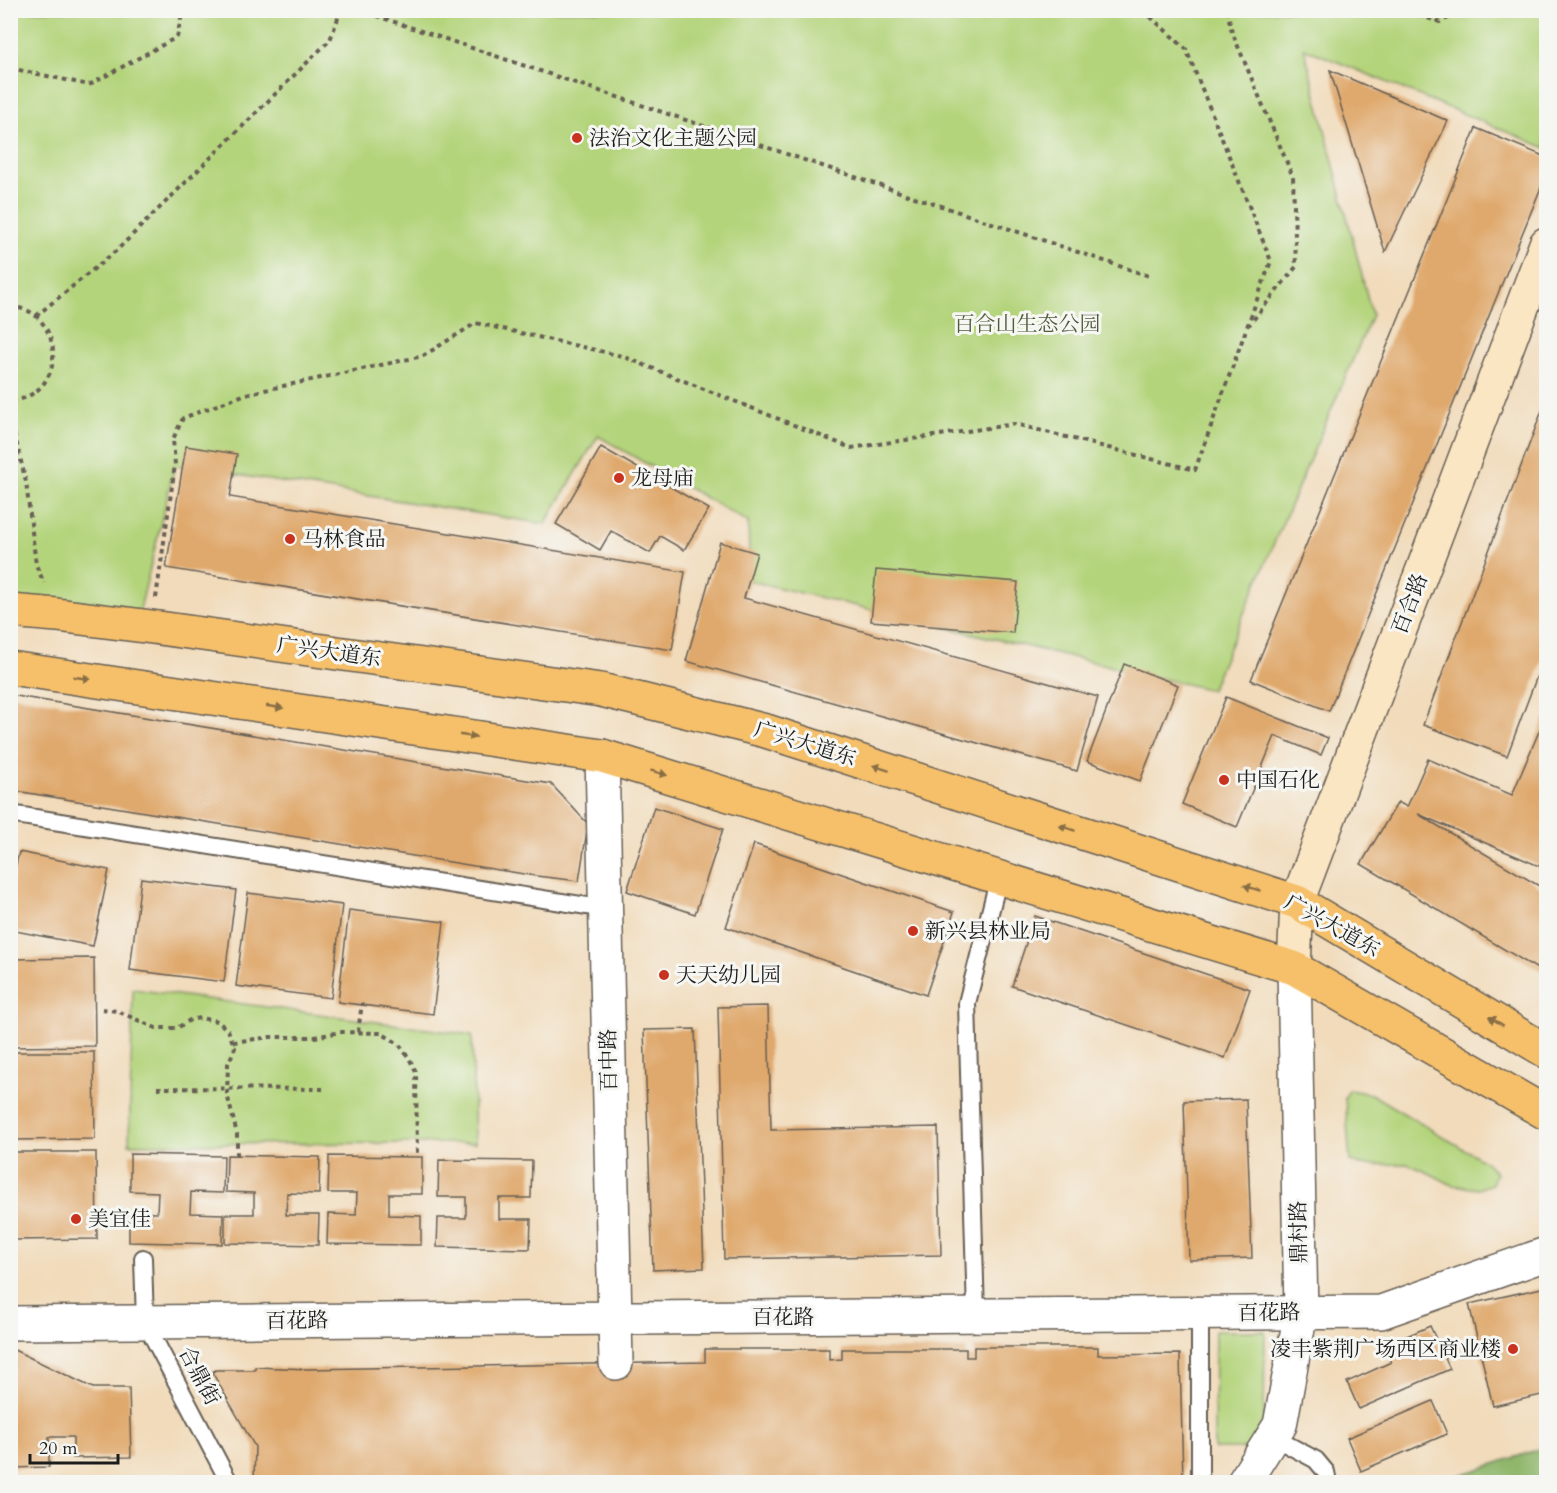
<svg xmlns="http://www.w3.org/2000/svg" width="1557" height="1493" font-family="Cardo,'Noto Serif SC',serif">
	<rect width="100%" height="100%" fill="#f6f6f2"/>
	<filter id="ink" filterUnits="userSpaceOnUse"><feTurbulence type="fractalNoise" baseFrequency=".0167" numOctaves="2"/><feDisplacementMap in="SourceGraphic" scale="12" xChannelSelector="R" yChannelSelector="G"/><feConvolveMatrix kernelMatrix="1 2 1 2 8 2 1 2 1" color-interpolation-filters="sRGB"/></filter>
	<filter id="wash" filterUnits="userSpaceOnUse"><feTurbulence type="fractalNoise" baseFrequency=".008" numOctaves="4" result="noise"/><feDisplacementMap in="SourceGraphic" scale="24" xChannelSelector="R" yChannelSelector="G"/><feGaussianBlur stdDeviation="1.35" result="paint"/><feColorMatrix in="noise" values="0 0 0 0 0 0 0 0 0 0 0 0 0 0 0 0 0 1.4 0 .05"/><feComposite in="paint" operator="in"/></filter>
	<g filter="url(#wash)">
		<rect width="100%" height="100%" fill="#f1dbbb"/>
		<g fill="#b4d47b" stroke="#68784c" stroke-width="1.5">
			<polygon points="11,11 1546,11 1546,148 1304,48 1372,315 1211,690 750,581 748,522 598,436 545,524 175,465 135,630 11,613"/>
			<polygon points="133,989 472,1035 475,1143 129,1144"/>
			<polygon points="1349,1090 1371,1094 1486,1162 1496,1173 1492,1184 1478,1189 1452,1185 1429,1173 1408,1164 1360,1165 1350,1161 1345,1098"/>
			<polygon points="1215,1331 1265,1331 1264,1421 1247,1449 1214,1449"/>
		</g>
		<polygon fill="#8fb66b" stroke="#566944" stroke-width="1.5" points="1546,1447 1546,1482 1439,1482"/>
		<g id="blocks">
			<g fill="#dfa86c">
				<polygon points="1330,70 1448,121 1385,252"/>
				<polygon points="1476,128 1546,157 1546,175 1329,711 1251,680"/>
				<polygon points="1546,400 1546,652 1507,756 1423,725"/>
				<polygon points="186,446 237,454 230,497 685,572 672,650 166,568"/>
				<polygon points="601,447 709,509 684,550 660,536 650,553 611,531 600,550 556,524"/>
				<polygon points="720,542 757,553 744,598 1098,697 1077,771 686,661"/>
				<polygon points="876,570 1018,582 1013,633 871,621"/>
				<polygon points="1124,664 1178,685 1140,781 1087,761"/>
				<polygon points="10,695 551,784 588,824 579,881 536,876 10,790"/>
				<polygon points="1226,697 1328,738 1321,755 1275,736 1237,827 1182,804"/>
				<polygon points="1546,715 1546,869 1418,814 1546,890 1546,974 1361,864 1398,802 1407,807 1428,759 1512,795"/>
				<polygon points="654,807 723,829 695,914 627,891"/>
				<polygon points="754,844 954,912 926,995 726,927"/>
				<polygon points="19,852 109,870 93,946 10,930 10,892"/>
				<polygon points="141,878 236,890 224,982 130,970"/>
				<polygon points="248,893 342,905 331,998 236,986"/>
				<polygon points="349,910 444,922 433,1014 338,1002"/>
				<polygon points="1035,916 1250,989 1225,1058 1012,986"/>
				<polygon points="94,958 95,1046 10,1047 10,959"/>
				<polygon points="768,1006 771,1130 938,1127 941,1255 724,1259 718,1007"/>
				<polygon points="695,1029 704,1268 653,1270 644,1030"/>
				<polygon points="10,1052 94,1052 95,1139 10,1140"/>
				<polygon points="1246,1099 1252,1258 1189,1260 1184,1101"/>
				<polygon points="10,1152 96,1152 97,1239 10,1240"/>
				<polygon points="130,1154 224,1156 223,1193 191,1192 190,1213 223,1214 222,1244 129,1242 129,1212 157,1213 158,1192 130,1191"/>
				<polygon points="227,1155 320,1157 319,1194 287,1193 286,1215 319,1215 318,1245 225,1243 225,1214 254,1214 254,1193 226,1192"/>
				<polygon points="329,1156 422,1157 422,1194 389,1194 389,1215 421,1216 421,1245 327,1244 328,1214 356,1215 357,1193 328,1193"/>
				<polygon points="439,1160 532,1161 531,1198 499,1198 499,1219 531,1219 530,1249 437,1247 438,1218 466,1218 466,1197 438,1197"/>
				<polygon points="1546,1287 1546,1394 1493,1406 1469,1304"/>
				<polygon points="1430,1326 1450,1369 1359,1409 1347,1382 1391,1362 1384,1346"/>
				<polygon points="974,1347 1098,1347 1098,1355 1180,1354 1183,1482 276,1482 254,1481 255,1447 212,1372 216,1370 255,1370 255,1367 309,1369 705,1362 705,1349 829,1349 829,1360 842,1359 842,1349 966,1349 966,1357 974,1357"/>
				<polygon points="10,1348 93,1388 129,1388 131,1457 73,1458 73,1437 49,1437 49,1467 10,1468"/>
				<polygon points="1433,1401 1447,1434 1361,1471 1347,1438"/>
			</g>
		</g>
	</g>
	<g filter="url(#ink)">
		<use href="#blocks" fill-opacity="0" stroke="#675f54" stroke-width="1.5"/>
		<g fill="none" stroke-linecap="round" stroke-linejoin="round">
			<g stroke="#675f54" stroke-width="20">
				<g id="lane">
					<polyline points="10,814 606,909"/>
					<polyline points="143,1258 145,1322 229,1482"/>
					<polyline points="976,1315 967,1003 999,877"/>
					<polyline points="1273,1437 1316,1460 1326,1472 1328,1482"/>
					<polyline points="1200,1482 1200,1313"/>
				</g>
			</g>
			<g stroke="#675f54" stroke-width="36">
				<g id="street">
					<polyline points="602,756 616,1363"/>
					<polyline points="10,1323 1381,1312 1546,1254"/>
					<polyline points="1244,1482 1280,1425 1301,1312 1294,968"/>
				</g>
			</g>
			<g stroke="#675f54" stroke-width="36">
				<polyline id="secondary" points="1294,968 1297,902 1546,244"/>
			</g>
			<g stroke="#675f54" stroke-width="36">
				<g id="highway">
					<polyline points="10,611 57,615 152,627 601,690 766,731 1297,902 1546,1051"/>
					<polyline points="10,668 602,756 1294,968 1546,1113"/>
				</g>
			</g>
			<g stroke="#675f54" stroke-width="4" stroke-dasharray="4.5 4.5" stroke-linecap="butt">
				<polyline points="359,10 1152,277"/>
				<polyline points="1227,10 1232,32 1293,177 1296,267 1249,325"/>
				<polyline points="1402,10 1440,22 1465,10"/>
				<polyline points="10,68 89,85 177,37 183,10"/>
				<path d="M10,306C19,308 30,310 36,316C62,340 59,384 24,398C20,400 15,400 10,401"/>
				<polyline points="36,316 116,251 330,40 341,10"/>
				<polyline points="10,416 26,482 36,565 44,583"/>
				<polyline points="156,598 175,465 173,439 183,418 246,394 423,356 476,323 622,356 851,448 1015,424 1195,470 1271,261 1186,49 1143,10"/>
				<polyline points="102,1009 117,1011 156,1028 177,1028 190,1020 200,1018 217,1021 228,1030 235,1048 228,1064 227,1094 237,1134 237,1155"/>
				<polyline points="358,1032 362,1003"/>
				<polyline points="233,1042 271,1037 315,1037 340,1032 381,1033 399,1044 409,1058 416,1072 417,1157"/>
				<polyline points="157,1088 323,1089"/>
			</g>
			<use href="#lane" stroke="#fff" stroke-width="16"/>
			<use href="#street" stroke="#fff" stroke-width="33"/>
			<use href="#secondary" stroke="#fbe6c4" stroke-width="33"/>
			<use href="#highway" stroke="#f6c06b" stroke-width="33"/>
		</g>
		<defs><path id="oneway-solid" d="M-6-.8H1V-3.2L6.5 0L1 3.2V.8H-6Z" transform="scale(1.5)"/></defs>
		<g fill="#896e44">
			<use href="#oneway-solid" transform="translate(82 678) rotate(8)"/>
			<use href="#oneway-solid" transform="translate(275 707) rotate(8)"/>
			<use href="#oneway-solid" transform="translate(468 736) rotate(8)"/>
			<use href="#oneway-solid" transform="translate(881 768) rotate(-162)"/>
			<use href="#oneway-solid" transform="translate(659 773) rotate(17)"/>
			<use href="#oneway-solid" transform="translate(1067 828) rotate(-162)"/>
			<use href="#oneway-solid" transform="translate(1252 888) rotate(-162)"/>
			<use href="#oneway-solid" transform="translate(1496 1021) rotate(-149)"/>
		</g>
	</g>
	<g fill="#c8321e" stroke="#f6f6f2" stroke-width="2">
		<circle cx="577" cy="138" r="6"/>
		<circle cx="619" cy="478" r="6"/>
		<circle cx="290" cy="539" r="6"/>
		<circle cx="1224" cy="780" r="6"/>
		<circle cx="913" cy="931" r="6"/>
		<circle cx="664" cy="975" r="6"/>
		<circle cx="76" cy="1219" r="6"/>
		<circle cx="1513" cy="1349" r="6"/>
	</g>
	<g text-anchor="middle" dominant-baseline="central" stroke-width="6" stroke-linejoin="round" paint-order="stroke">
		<g font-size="21" fill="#1c1c1c" stroke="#f6f6f2" text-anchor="start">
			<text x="589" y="138">法治文化主题公园</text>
			<text x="631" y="478">龙母庙</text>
			<text x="302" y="539">马林食品</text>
			<text x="1236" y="780">中国石化</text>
			<text x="925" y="931">新兴县林业局</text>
			<text x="676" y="975">天天幼儿园</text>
			<text x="88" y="1219">美宜佳</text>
			<text x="1501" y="1349" text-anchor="end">凌丰紫荆广场西区商业楼</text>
		</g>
		<g font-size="21" fill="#515c3d" stroke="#f6f6f2">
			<text x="1027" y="324">百合山生态公园</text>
		</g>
		<g font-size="21" fill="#1c1c1c" stroke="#f6f6f2">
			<text transform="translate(1410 604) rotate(-69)">百合路</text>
			<text transform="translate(329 652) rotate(8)">广兴大道东</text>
			<text transform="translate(805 744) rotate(17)">广兴大道东</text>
			<text transform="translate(1332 926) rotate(29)">广兴大道东</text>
			<text transform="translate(609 1060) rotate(-91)">百中路</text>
			<text transform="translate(1299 1232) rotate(-91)">鼎村路</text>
			<text transform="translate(1269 1313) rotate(-1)">百花路</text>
			<text x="783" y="1317">百花路</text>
			<text transform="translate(297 1321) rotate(-1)">百花路</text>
			<text transform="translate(199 1376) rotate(62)">合鼎街</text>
		</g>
	</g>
	<rect width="1557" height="1493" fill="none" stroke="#f6f6f2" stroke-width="36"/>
	<path d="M30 1454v9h88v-9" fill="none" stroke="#1c1c1c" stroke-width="3"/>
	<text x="39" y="1454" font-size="18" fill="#1c1c1c" stroke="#f6f6f2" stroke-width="4.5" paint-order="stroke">20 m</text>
</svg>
